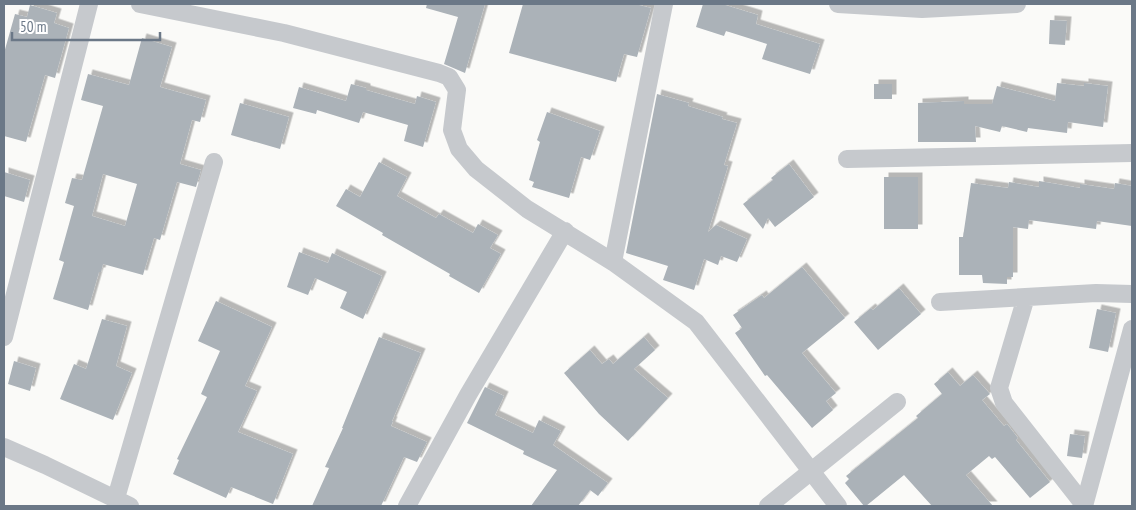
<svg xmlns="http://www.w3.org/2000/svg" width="1136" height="510" font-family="'PT Sans Narrow',sans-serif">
	<defs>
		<filter id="shadow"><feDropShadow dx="4.5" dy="-4.5" stdDeviation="0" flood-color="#0004"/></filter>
	</defs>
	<rect width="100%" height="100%" fill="#fafaf8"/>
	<path fill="#abb2b8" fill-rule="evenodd" filter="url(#shadow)" d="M 427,4 L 485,4 L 465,73 L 444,64 L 458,17 L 426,8 Z
		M 523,4 L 635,4 L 651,8 L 637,57 L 624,54 L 616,82 L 509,53 Z
		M 703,4 L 722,4 L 758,15 L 756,24 L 820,44 L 810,74 L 762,59 L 767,44 L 726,31 L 724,36 L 696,27 Z
		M 30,5 L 57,13 L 54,23 L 69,28 L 55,78 L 45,75 L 26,142 L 4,136 L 4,53 L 15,14 L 27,17 Z
		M 1050,20 L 1067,21 L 1065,45 L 1049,44 Z
		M 142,38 L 172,47 L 160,87 L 206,100 L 200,122 L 192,120 L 180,164 L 201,170 L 196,187 L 177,182 L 160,240 L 154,238 L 143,275 L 103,264 L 101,272 L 99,272 L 88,310 L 53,299 L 64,262 L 59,260 L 74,206 L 65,203 L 72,178 L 82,180 L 103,106 L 81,100 L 88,74 L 129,85 ZM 103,174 L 137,184 L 125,226 L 92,216 Z
		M 1057,83 L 1084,86 L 1084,83 L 1108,86 L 1103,127 L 1068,122 L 1067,133 L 1028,128 L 1027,132 L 1002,126 L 1000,132 L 975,126 L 976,142 L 918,142 L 918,103 L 964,101 L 964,104 L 992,104 L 997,86 L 1055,101 Z
		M 351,84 L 366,88 L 366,90 L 415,104 L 417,96 L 436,102 L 423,147 L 404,141 L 408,125 L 363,112 L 359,123 L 317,110 L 316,114 L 293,108 L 299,87 L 346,101 Z
		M 874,84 L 892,84 L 892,99 L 874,99 Z
		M 657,94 L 689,103 L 688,106 L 723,117 L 722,119 L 737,123 L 724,165 L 728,166 L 708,232 L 716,225 L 747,239 L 737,262 L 721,256 L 718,265 L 704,259 L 694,290 L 663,280 L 668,266 L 626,253 Z
		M 240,103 L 289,117 L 280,149 L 231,135 Z
		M 547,112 L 600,131 L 590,160 L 581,157 L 569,198 L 532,187 L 534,182 L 529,180 L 540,142 L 537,140 Z
		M 379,162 L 407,177 L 397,196 L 436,218 L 439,214 L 473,233 L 478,224 L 498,235 L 490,248 L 501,254 L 479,293 L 449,276 L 450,274 L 382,235 L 383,233 L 336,206 L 346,189 L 360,197 Z
		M 789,164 L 814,197 L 775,227 L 768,218 L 763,229 L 743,204 L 773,180 L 771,178 Z
		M 4,172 L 30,180 L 24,202 L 4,196 Z
		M 884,177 L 918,177 L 918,229 L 884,229 Z
		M 1039,181 L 1080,188 L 1080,184 L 1114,189 L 1115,183 L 1132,186 L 1132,226 L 1097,221 L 1096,229 L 1029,220 L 1028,229 L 1013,227 L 1013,277 L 1007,277 L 1007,284 L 983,283 L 982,275 L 959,275 L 959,237 L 963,237 L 971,183 L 1008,188 L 1009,182 L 1039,187 Z
		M 299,252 L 328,263 L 332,253 L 382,276 L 363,319 L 340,308 L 347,292 L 315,278 L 308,295 L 287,287 Z
		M 802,267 L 845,318 L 802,353 L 836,393 L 826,401 L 833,410 L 812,428 L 767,375 L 765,376 L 735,333 L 742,328 L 733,315 L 762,295 L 764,298 Z
		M 899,288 L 921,314 L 878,350 L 854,322 L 871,308 L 873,310 Z
		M 216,301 L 272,327 L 245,386 L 257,391 L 238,432 L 293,454 L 273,504 L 231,487 L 226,498 L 173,474 L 179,460 L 177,459 L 207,397 L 201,394 L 220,351 L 198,341 Z
		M 1097,309 L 1116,313 L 1108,352 L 1089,348 Z
		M 102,319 L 127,326 L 116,366 L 132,373 L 113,420 L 60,399 L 74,364 L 86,369 Z
		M 379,337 L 421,353 L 392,421 L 393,421 L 391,426 L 427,442 L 417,462 L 404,457 L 381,506 L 312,506 L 329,468 L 325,467 L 343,428 L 342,428 Z
		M 644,337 L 655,350 L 634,369 L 668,398 L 628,441 L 599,414 L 564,373 L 590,350 L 602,364 L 609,359 L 613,364 Z
		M 14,361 L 36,368 L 30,391 L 8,384 Z
		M 948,372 L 960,386 L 973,375 L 990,394 L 982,400 L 1004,426 L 1007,424 L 1018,438 L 1016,440 L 1050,482 L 1030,498 L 995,457 L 992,459 L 989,456 L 966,475 L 993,506 L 932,506 L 904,475 L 866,506 L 864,506 L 845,483 L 849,479 L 846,476 L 918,418 L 916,416 L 942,394 L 934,384 Z
		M 485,387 L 504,396 L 495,415 L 533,433 L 539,420 L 561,431 L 553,445 L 608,483 L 598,496 L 590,490 L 578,506 L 531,506 L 557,470 L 523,454 L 524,451 L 467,423 Z
		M 1070,434 L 1085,436 L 1082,458 L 1067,456 Z"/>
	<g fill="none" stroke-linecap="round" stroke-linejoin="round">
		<path stroke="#c6c9cd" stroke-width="18" d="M 140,4 L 284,33 L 439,73 L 449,77 L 457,90 L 452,130 L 459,149 L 476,169 L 527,209 L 613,262 L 696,322 L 838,506
			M 838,4 L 922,9 L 1017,4
			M 847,159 L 1132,153
			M 613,262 L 664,4
			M 1026,297 L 999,388 L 1004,403 L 1085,506
			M 940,302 L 1096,293 L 1132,294
			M 4,337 L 89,4
			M 4,447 L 45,465 L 130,506
			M 116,498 L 214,162
			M 407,506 L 468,395 L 565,231
			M 768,506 L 897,402
			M 1084,506 L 1132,329"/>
	</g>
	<rect width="1136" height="510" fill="none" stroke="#6b7887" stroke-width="10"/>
	<path d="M12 32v8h148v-8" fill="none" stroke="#6b7887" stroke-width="2.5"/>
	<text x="20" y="32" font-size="15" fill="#6b7887" stroke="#ffffff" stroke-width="4" paint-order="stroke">50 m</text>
</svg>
